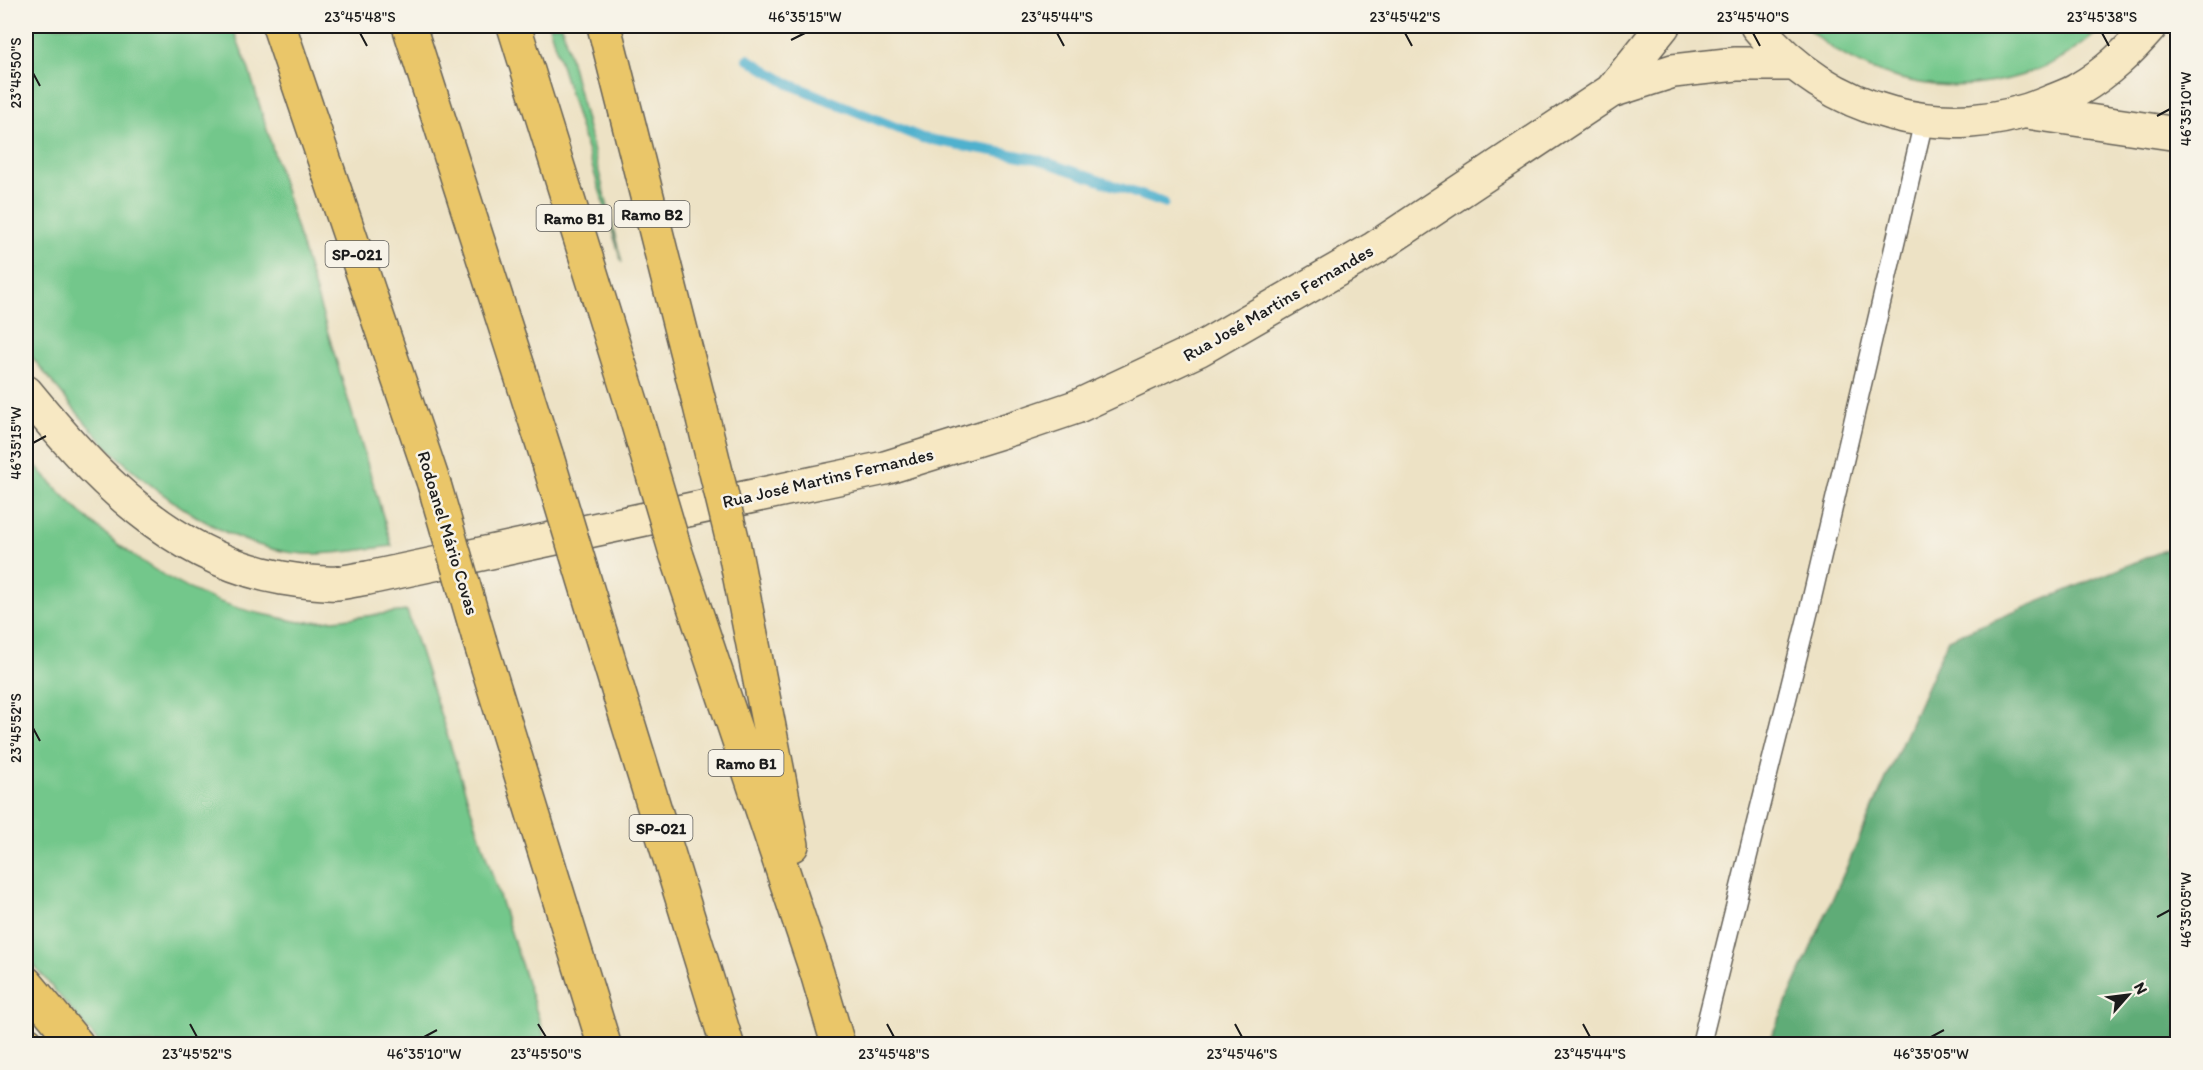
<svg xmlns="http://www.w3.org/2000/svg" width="2203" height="1070" font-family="Itim,sans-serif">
	<rect width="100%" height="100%" fill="#f7f3e8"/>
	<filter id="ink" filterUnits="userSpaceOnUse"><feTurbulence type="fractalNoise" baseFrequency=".0167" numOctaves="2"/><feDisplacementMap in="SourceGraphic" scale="12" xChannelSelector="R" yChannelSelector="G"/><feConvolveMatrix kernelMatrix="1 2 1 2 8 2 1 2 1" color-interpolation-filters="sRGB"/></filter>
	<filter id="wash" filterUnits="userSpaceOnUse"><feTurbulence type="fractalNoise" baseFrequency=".008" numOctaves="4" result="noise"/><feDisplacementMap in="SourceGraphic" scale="24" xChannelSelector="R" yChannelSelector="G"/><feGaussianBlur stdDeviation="1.35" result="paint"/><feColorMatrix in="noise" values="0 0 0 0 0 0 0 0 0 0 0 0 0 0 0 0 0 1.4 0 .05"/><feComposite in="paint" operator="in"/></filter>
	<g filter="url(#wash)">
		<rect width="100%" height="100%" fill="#ede2c5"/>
		<path fill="#73c78b" stroke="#487254" stroke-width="1.5" d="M 26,26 L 232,26 L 249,70 L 392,546 C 366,549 330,555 305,554 C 231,550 153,493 102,441 C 75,412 51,380 26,350 Z
			M 549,26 L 562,26 L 622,263 Z
			M 1805,26 L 2104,26 C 2042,86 1949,102 1869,68 C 1846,58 1823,44 1805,26 Z
			M 26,454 C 88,529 173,599 272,616 C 282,618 293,622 303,622 C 335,622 375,614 407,611 L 547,1044 L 100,1044 L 26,956 Z"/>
		<path fill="#5eac77" stroke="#3d644a" stroke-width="1.5" d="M 2177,545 L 2177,1044 L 1768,1044 L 1948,639 Z"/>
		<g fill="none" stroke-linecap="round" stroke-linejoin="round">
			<path stroke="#4fb1ce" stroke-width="10" d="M 748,59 L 789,84 L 922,138 L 1037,159 L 1164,203"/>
		</g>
	</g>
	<g filter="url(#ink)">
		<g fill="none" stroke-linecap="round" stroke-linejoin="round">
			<g stroke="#656157" stroke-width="21">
				<path id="service" d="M 1701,1044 L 1810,606 L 1924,120"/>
			</g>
			<g stroke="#656157" stroke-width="36">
				<path id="secondary" d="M 1757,26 C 1828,113 1946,146 2050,102 C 2059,98 2070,95 2079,89 C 2108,72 2129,51 2151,26
					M 1611,91 L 1663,26
					M 2027,112 L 2178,134
					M 26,392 C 94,475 172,559 282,578 C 300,581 319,584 337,583 C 347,582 358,579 368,578 L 885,468 L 1020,426 L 1076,407 L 1200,349 L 1375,248 L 1611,91 L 1673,71 L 1736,64 L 1794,64"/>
			</g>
			<g stroke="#656157" stroke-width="36">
				<path id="motorway" d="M 279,26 L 434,484
					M 409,26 L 547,457
					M 514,26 L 634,411
					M 604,26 L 699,402
					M 733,542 L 792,845
					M 676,553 L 817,973 L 838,1044
					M 594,612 L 727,1044
					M 480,642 L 604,1044
					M 26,983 L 77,1044
					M 26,1044 L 27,1044"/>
			</g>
			<use href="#service" stroke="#fff" stroke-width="18"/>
			<use href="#secondary" stroke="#f7e8c3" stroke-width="33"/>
			<use href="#motorway" stroke="#eac669" stroke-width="33"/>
			<g stroke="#656157" stroke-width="36" stroke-linecap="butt">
				<path id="motorway-bridge" d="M 699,402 L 733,542
					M 634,411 L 676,553
					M 547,457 L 594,612
					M 434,484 L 480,642"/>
			</g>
			<use href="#motorway-bridge" stroke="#eac669" stroke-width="33"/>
		</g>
	</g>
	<path fill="none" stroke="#1c1c1c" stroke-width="2" d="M 360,33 L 367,46M 1057,33 L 1064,46M 1405,33 L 1412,46M 1753,33 L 1760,46M 2102,33 L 2109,46M 791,40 L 805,33M 33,73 L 40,86M 2157,116 L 2170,109M 33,443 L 46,436M 33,728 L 40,741M 2157,917 L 2170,910M 190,1024 L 197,1037M 538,1024 L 546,1037M 887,1024 L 894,1037M 1235,1024 L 1242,1037M 1583,1024 L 1590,1037M 424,1037 L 437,1030M 1931,1037 L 1944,1030"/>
	<g text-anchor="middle" stroke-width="5" stroke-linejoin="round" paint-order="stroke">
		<g fill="#f7f3e8" stroke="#5e5c59" stroke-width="1.5">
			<rect x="614.5" y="201" width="75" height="26" rx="4.5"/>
			<rect x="536.5" y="205" width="75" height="26" rx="4.5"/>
			<rect x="325.5" y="241" width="63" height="26" rx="4.5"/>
			<rect x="708.5" y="750" width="75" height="26" rx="4.5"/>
			<rect x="629.5" y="815" width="63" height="26" rx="4.5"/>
		</g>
		<g font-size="16" font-weight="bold" fill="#1c1c1c">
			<text x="652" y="220">Ramo B2</text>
			<text x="574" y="224">Ramo B1</text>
			<text x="357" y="260">SP-021</text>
			<text x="746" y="769">Ramo B1</text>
			<text x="661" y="834">SP-021</text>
		</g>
		<g font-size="18" fill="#1c1c1c" stroke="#f7f3e8">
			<text transform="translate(1278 303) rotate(-30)" y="6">Rua José Martins Fernandes</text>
			<text transform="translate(828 478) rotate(-13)" y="6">Rua José Martins Fernandes</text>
			<text transform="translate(448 533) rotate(73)" y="6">Rodoanel Mário Covas</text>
		</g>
	</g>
	<rect width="2203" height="1070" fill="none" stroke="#f7f3e8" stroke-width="66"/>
	<g transform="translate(2128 995) rotate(62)" stroke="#f7f3e8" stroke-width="4.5" paint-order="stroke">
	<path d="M0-4.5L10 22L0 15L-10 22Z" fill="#1c1c1c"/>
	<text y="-9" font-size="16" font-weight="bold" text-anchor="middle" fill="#1c1c1c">N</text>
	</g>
	<rect x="33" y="33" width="2137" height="1004" fill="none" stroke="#1c1c1c" stroke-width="2"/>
	<g font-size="15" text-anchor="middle" fill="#1c1c1c">
		<text x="360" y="22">23°45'48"S</text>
		<text x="805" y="22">46°35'15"W</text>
		<text x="1057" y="22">23°45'44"S</text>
		<text x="1405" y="22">23°45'42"S</text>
		<text x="1753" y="22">23°45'40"S</text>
		<text x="2102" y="22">23°45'38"S</text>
		<text transform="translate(16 73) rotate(-90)" y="5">23°45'50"S</text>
		<text transform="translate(2186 109) rotate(-90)" y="5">46°35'10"W</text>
		<text transform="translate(16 443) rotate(-90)" y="5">46°35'15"W</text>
		<text transform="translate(16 728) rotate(-90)" y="5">23°45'52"S</text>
		<text transform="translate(2186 910) rotate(-90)" y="5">46°35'05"W</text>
		<text x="197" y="1059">23°45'52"S</text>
		<text x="424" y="1059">46°35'10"W</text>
		<text x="546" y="1059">23°45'50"S</text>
		<text x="894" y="1059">23°45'48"S</text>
		<text x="1242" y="1059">23°45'46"S</text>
		<text x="1590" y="1059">23°45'44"S</text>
		<text x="1931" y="1059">46°35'05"W</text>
	</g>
</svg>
